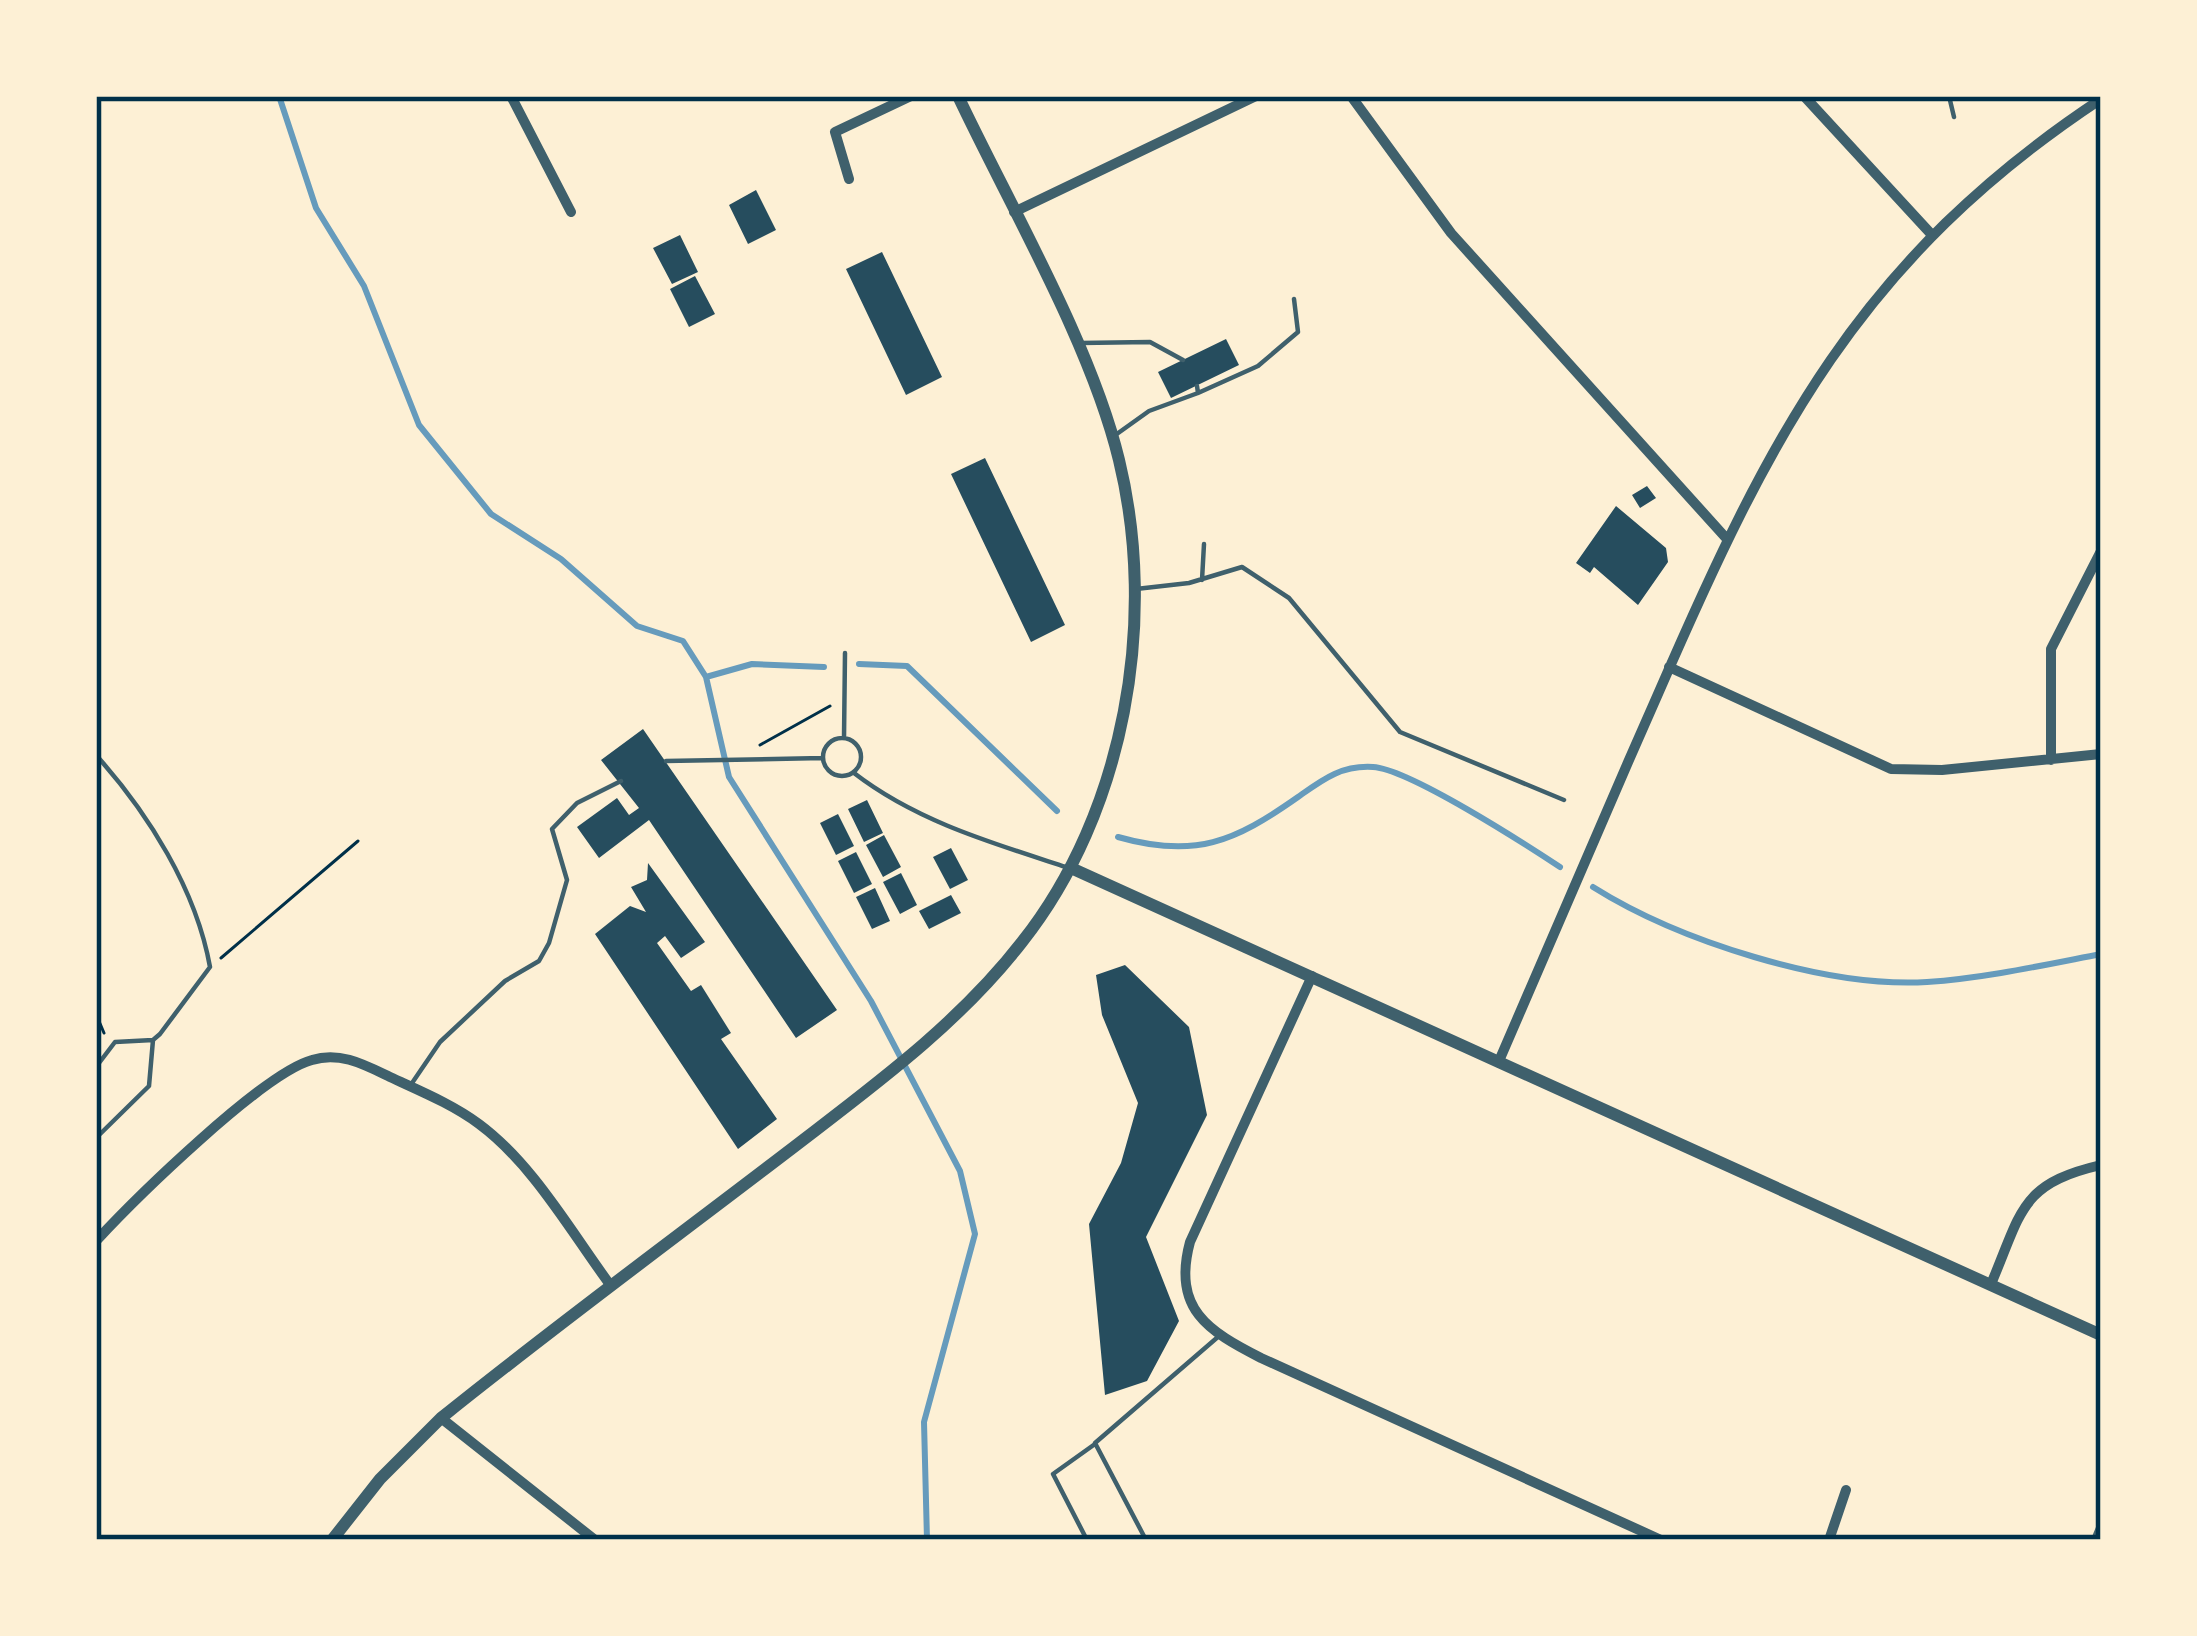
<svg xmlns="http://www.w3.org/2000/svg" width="2197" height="1636" font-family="Montserrat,sans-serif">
	<rect width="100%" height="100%" fill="#fdf0d5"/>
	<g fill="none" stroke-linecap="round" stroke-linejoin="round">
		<path stroke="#669bbc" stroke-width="6" d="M 279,96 L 316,208 L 364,286 L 419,425 L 491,514 L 561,559 L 637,626 L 683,641 L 706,677 L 729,777 L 871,1001 L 960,1171 L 975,1234 L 924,1422 L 927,1540
			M 859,664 L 907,666 L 1057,811
			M 706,677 L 752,664 L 824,667
			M 1118,837 C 1195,859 1234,842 1298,797 C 1322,780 1341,765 1373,767 C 1409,769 1525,844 1560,867
			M 1593,887 C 1679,941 1826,988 1927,982 C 1985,978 2044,965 2101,954"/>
	</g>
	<path fill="#264d5e" d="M 756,190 L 776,230 L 748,244 L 729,205 Z
		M 680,235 L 698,272 L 672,284 L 653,248 Z
		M 882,252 L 942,377 L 906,395 L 846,269 Z
		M 695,276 L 715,314 L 689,327 L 670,289 Z
		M 1226,339 L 1239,365 L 1171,398 L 1158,372 Z
		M 985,458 L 1065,625 L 1031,642 L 951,474 Z
		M 1647,486 L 1656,498 L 1640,508 L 1632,495 Z
		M 1616,506 L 1666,548 L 1668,562 L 1638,605 L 1594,567 L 1590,573 L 1576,563 Z
		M 643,729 L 837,1010 L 796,1038 L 649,820 L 599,858 L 577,827 L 617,798 L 629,815 L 639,808 L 601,760 Z
		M 867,800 L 883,833 L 864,842 L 848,809 Z
		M 838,814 L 854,846 L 836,855 L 820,823 Z
		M 884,835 L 901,867 L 883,877 L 866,845 Z
		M 951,848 L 968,880 L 950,889 L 933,857 Z
		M 856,852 L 872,884 L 854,893 L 838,861 Z
		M 648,863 L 705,942 L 681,958 L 665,936 L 657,943 L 691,991 L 701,985 L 731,1033 L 721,1039 L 777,1119 L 738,1149 L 595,934 L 630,906 L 646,912 L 631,887 L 647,880 Z
		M 901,873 L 917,905 L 900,914 L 883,882 Z
		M 875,888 L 890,921 L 872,929 L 856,897 Z
		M 951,895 L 961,913 L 929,929 L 919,911 Z
		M 1125,965 L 1189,1027 L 1207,1115 L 1146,1237 L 1179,1321 L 1147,1381 L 1105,1395 L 1089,1224 L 1121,1163 L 1138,1103 L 1102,1015 L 1096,975 Z"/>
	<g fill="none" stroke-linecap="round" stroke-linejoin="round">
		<path stroke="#003049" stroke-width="3" d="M 760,745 L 830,706
			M 221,958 L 358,841
			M 96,1014 L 104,1033"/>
		<path stroke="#3f606c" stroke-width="4.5" d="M 1949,96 L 1954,117
			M 1080,343 L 1150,342 L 1183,360
			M 1198,393 L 1258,366 L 1298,332 L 1294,299
			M 1114,436 L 1149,411 L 1198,393 L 1197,386
			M 1202,580 L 1204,544
			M 1136,589 L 1189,583 L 1242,567 L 1289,598 L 1400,732 L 1564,800
			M823 757a19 19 0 1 1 38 0a19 19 0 1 1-38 0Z
			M 844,738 L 845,653
			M 96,755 C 148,813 196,889 210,967 L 160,1034 L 153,1040 L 115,1042 L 96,1067
			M 666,761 L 823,758
			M 854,773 C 916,821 992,843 1066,867
			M 410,1086 L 440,1042 L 505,981 L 539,961 L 549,943 L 567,880 L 552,829 L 577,803 L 621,781
			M 96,1138 L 149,1086 L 153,1040
			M 1087,1540 L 1053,1474 L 1095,1444
			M 1146,1540 L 1095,1443 L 1219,1336"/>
		<path stroke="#3f606c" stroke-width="10" d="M 511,96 L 571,212
			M 1351,96 L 1451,233 L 1726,538
			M 1804,96 L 1932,235
			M 849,179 L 835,132 L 911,96
			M 1014,212 L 1256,96
			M 1669,667 L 1891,769 L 1942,770 L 2101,754
			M 2051,760 L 2051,649 L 2101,551
			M 1312,976 L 1190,1242 C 1172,1309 1208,1331 1261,1358 L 1661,1540
			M 1499,1061 C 1552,939 1604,816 1658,694 C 1770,436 1859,259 2101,99
			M 96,1241 C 134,1200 263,1073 312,1060 C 340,1051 365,1065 390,1077 C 420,1091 452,1104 479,1124 C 533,1164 571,1232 611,1286
			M 1991,1284 C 2022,1212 2019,1184 2101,1165
			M 441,1418 L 595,1540
			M 1829,1540 L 1846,1490
			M 2096,1540 L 2101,1528"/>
		<path stroke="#3f606c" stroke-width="12" d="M 1071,868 L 2101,1335
			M 332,1540 L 380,1479 L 441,1418 C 554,1327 671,1241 786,1153 C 869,1089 957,1026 1022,942 C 1125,812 1158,620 1119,460 C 1091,344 1010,206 958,96"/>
	</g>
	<rect width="2197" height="1636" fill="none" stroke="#fdf0d5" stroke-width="198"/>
	<rect x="99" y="99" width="1999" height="1438" fill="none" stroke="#003049" stroke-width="4.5"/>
</svg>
